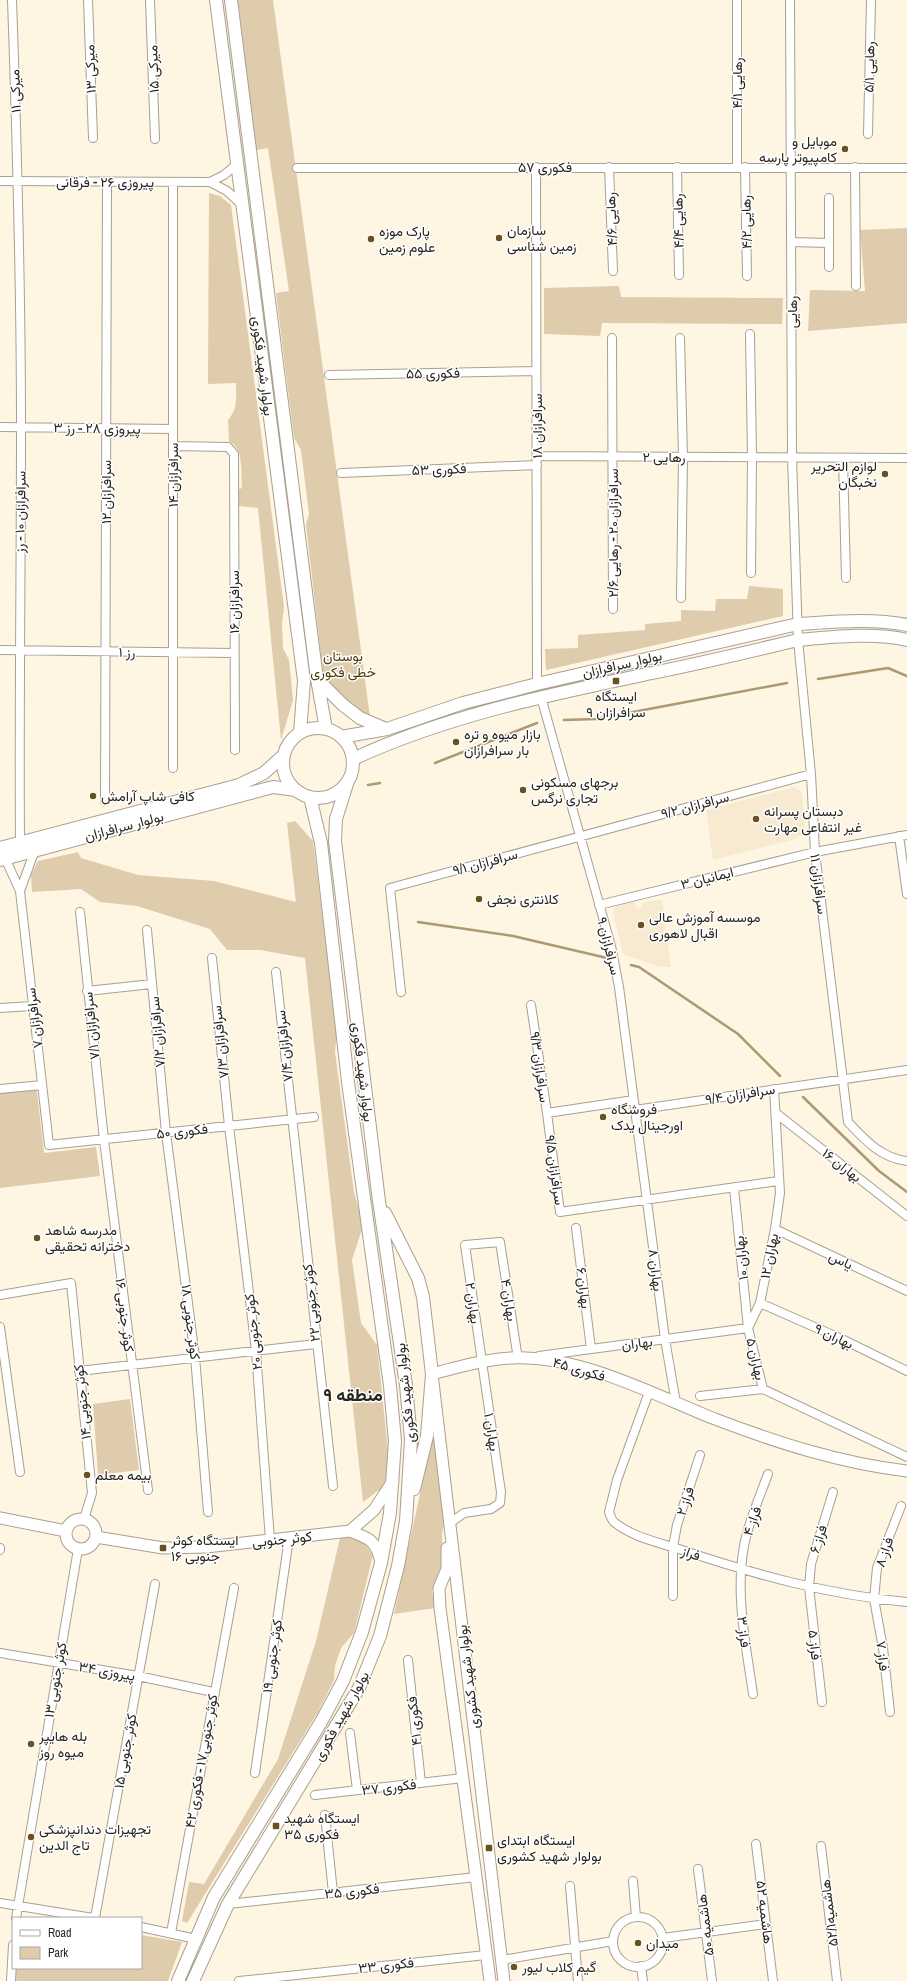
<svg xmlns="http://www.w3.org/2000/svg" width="907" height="1981" font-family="'Archivo Narrow',Vazirmatn,sans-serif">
	<rect width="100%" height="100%" fill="#fef5e3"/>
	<path fill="#f8ead1" d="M 795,787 L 802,793 L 805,828 L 799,838 L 713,860 L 706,810 Z
		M 662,899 L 667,938 L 671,967 L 660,967 L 623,954 L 613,912 L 617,905 L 635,902 L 636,909 L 642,908 L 641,903 Z"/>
	<path fill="#deccac" d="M 238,0 L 273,0 L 370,717 L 346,701 L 324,681 L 306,525 L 309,514 L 301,450 L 294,438 L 276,293 L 289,291 L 268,148 L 256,150 Z
		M 209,193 L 220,196 L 231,205 L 284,607 L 282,624 L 283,648 L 289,660 L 293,700 L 281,740 L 258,508 L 238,506 L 237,490 L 242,488 C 241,474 244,446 229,442 L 228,420 C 238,409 236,397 236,383 L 208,384 Z
		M 907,228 L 907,323 L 808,331 L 810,290 L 865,291 L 860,230 Z
		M 619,286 L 621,297 L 783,298 L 782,324 L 602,323 L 600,336 L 544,334 L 544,288 Z
		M 749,586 L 783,589 L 783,616 L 546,670 L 545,649 L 578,648 L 578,635 L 645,630 L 645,624 L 681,621 L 681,610 L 715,611 L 716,599 L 747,599 Z
		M 295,821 L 313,841 L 337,1030 L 335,1052 L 354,1192 L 360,1213 L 362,1229 L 352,1260 L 361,1323 L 377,1345 L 388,1451 L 386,1478 L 383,1487 L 363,1502 L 305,958 L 260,950 L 227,950 L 210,929 L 137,906 L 100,902 L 81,889 L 32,892 L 31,875 L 38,861 L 78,852 L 81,858 L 138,875 L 214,881 L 296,902 L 296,903 L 287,823 Z
		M 36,1083 L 44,1153 L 96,1147 L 100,1176 L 0,1188 L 0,1087 Z
		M 130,1399 L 139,1470 L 98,1475 L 93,1404 Z
		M 436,1420 L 446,1516 L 442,1533 L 443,1565 L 432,1591 L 435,1608 L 394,1614 Z
		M 359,1536 L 373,1555 L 354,1633 L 341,1648 L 335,1666 L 334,1680 L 318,1712 L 187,1923 L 182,1921 L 189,1882 L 204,1884 L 278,1759 L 316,1641 L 340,1538 Z
		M 141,1935 L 182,1942 L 168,1981 L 16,1981 L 15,1968 L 141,1968 Z"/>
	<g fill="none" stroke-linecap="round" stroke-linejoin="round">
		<path stroke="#ad9972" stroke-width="2.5" d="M 818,679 L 888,668 L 907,676
			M 564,720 L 596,719 L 787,683
			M 435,763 L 537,723
			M 368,785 L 380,783
			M 418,922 L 513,936 L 607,958
			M 631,965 L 639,967 L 738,1034 L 780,1076
			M 803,1097 L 879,1171 L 907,1192"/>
		<g stroke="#a9a08f" stroke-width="10">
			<path id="minor" d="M 12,0 C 17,143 21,285 21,428 C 21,566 19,704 20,843
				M 88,0 L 93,138
				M 150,0 L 155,139
				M 790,0 L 792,457 L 798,640 L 811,774 L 815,852 L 848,1122 C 865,1140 881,1158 907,1161
				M 868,134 L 871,0
				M 536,167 L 537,684
				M 609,167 L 613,271
				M 677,167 L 679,275
				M 737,167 L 737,0
				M 745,167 L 747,276
				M 855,167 L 856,286
				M 297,168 L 907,168
				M 0,181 L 210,182 L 224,175 L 237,164
				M 210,182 L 227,191 L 242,205
				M 792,242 L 828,243
				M 829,267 L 829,198
				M 750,334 L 752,457 L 751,573
				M 612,338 L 613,609
				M 680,338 L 683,457 L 681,598
				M 329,375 L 536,371
				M 0,427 L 173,429
				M 173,446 L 228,447 L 234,454 L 235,750
				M 537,456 L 907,458
				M 843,458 L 846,578
				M 341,473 L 537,465
				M 0,650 L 234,653
				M 541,697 L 611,946 L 619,987 L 665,1339 L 676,1403
				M 173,768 L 173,182
				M 105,801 L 107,182
				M 899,836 L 907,894
				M 5,858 L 20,891 L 49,1145 L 314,1117
				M 20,891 L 35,850
				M 599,905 L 815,852 L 907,835
				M 80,912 L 104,1140 L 148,1490
				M 147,930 L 166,1133 L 195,1357 L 208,1512
				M 212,958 L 229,1126 L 256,1351 L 270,1540
				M 276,972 L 333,1486
				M 87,991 L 152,984
				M 401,992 L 390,888 L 811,774
				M 531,1005 L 547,1113 L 634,1100
				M 0,1008 L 32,1006
				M 0,1089 L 42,1085
				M 635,1110 L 907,1070
				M 547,1113 L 560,1212 L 778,1181
				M 777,1114 L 907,1216
				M 734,1188 L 748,1328 L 763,1389
				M 576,1228 L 591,1349
				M 775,1229 L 907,1291
				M 0,1295 L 71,1283 L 92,1493 L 84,1519
				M 760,1303 L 844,1340 L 907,1371
				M 0,1327 L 20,1472
				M 748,1328 L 760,1303 L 775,1229 L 780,1193 L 774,1089
				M 539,1356 L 748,1328
				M 79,1371 L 316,1344
				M 649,1392 L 617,1480 L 609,1512 C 610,1515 612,1520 614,1522 C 632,1537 657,1542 679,1549 C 753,1574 828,1595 907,1602
				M 700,1396 L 763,1389 L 907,1457
				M 450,1523 L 464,1513 L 491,1509 L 500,1503 L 501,1492 L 465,1245 L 500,1242 L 518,1359
				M 0,1550 L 0,1548
				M 673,1596 L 673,1547 L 677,1525 L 700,1455
				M 0,1653 L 138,1676 L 213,1692
				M 408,1660 L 421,1783
				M 753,1694 C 746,1645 735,1595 744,1546 C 748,1523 760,1496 768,1474
				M 822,1702 L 809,1587 L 811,1564 L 833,1492
				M 890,1712 L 883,1648 L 874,1599 L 877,1568 L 901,1506
				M 350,1733 L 357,1790
				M 255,1773 L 289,1538
				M 315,1795 L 463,1778
				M 325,1815 L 333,1893
				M 756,1844 L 773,1981
				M 821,1846 L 837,1981
				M 698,1869 L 712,1981
				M 633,1881 L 636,1917
				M 570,1886 L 578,1981
				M 0,1903 L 93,1918
				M 228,1904 L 476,1877
				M613 1942a25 25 0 1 1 50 0a25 25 0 1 1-50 0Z
				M 16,1918 L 78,1549
				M 95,1918 L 155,1584
				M 141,1927 L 196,1939
				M 171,1933 L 234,1588
				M 663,1938 L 766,1924
				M 502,1960 L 613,1941
				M 641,1966 L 643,1981
				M 11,1981 L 13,1945
				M 239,1981 L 486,1955"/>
		</g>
		<g stroke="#a9a08f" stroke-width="13">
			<path id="tertiary" d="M 0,1518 L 66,1531
				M66 1534a15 15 0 1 1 30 0a15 15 0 1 1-30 0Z
				M 350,1531 L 374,1510 L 393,1481
				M 96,1537 L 163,1548 L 206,1547 L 350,1531 C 369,1538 376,1540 381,1562
				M 447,1548 L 447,1569 L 439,1588 L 440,1608 L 490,1981
				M 504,1981 L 432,1374 C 462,1366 495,1356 527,1358 C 589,1360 657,1396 715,1419 C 778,1443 840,1463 907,1471"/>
		</g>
		<g stroke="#a9a08f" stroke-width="14">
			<path id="secondary" d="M 216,0 L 304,681 L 300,733
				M 231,0 L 317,679 L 326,729
				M 317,679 L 343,705 L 360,718 L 386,729
				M283 763a35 35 0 1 1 70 0a35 35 0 1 1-70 0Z
				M 341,737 L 387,729 L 463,703 L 537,684 L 798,624 C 832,622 873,618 907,625
				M 353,759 C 446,716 547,695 647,674 C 698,664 748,652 798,640 C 830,637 875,632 907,640
				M 0,848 L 239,785 L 264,773 L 284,755
				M 0,860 L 273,787 L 296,790
				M 385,1213 L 418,1278 L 423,1297 L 432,1374 L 427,1436 L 414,1489
				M 178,1981 L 214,1897 L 321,1722 L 343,1681 L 362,1632 L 381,1563 L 390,1513 L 395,1441 L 390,1386 L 348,1082 L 321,843 L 310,797
				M 193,1981 L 228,1904 L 359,1688 L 380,1636 L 398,1566 L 406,1521 L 411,1440 L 406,1385 L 379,1201 L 335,841 L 336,819 L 347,784"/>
		</g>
		<use href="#minor" stroke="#fff" stroke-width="8"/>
		<use href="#tertiary" stroke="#fff" stroke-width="11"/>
		<use href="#secondary" stroke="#fff" stroke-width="12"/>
	</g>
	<g fill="#695121" stroke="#fff" stroke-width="1.5">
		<circle cx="845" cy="149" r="4"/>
		<circle cx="499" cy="238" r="4"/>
		<circle cx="371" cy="239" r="4"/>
		<circle cx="885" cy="474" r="4"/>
		<rect x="612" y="677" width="8" height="8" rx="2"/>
		<circle cx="456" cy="742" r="4"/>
		<circle cx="523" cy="790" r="4"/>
		<circle cx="93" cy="796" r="4"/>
		<circle cx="756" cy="819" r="4"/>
		<circle cx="479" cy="899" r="4"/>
		<circle cx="641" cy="925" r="4"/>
		<circle cx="603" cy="1117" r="4"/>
		<circle cx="37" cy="1238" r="4"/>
		<circle cx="87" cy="1475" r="4"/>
		<rect x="159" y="1544" width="8" height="8" rx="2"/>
		<circle cx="31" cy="1744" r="4"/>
		<rect x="272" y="1822" width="8" height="8" rx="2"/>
		<circle cx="31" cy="1837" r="4"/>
		<rect x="485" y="1844" width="8" height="8" rx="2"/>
		<circle cx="638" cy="1943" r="4"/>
		<circle cx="514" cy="1967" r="4"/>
	</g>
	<g text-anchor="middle" stroke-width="3" stroke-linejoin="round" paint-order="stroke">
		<g font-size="14" fill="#29261f" stroke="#fff">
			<text transform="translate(869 67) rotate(-89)" y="5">رهایی ۵/۱</text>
			<text transform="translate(90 69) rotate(-92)" y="5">میرکی ۱۳</text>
			<text transform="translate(153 69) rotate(-92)" y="5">میرکی ۱۵</text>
			<text transform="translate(737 83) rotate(-90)" y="5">رهایی ۴/۱</text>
			<text transform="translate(15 91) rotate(-92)" y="5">میرکی ۱۱</text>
			<text x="545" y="172">فکوری ۵۷</text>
			<text x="105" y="187">پیروزی ۲۶ - فرقانی</text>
			<text transform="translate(611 219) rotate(-92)" y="5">رهایی ۴/۶</text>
			<text transform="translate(678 221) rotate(-91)" y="5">رهایی ۴/۴</text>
			<text transform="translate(746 222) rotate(-91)" y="5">رهایی ۴/۲</text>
			<text transform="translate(792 312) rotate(-90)" y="5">رهایی</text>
			<text transform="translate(263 366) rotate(83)" y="5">بولوار شهید فکوری</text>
			<text transform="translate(433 373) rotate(-1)" y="5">فکوری ۵۵</text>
			<text transform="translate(537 426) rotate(-90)" y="5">سرافرازان ۱۸</text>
			<text transform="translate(97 428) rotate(1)" y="5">پیروزی ۲۸ - رز ۳</text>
			<text x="664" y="462">رهایی ۲</text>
			<text transform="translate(439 469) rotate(-2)" y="5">فکوری ۵۳</text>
			<text transform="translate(173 475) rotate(-90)" y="5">سرافرازان ۱۴</text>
			<text transform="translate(106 492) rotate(-90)" y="5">سرافرازان ۱۲</text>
			<text transform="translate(20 512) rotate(-89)" y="5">سرافرازان ۱۰ - رز</text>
			<text transform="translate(613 533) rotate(-90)" y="5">سرافرازان ۲۰ - رهایی ۲/۶</text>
			<text transform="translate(234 602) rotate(-90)" y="5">سرافرازان ۱۶</text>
			<text transform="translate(127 652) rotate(1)" y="5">رز ۱</text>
			<text transform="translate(622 664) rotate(-13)" y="5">بولوار سرافرازان</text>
			<text transform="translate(695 805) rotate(-15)" y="5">سرافرازان ۹/۲</text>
			<text transform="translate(124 826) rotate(-15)" y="5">بولوار سرافرازان</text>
			<text transform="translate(485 862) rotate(-15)" y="5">سرافرازان ۹/۱</text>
			<text transform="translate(707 878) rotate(-14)" y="5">ایمانیان ۳</text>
			<text transform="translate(819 884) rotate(83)" y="5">سرافرازان ۱۱</text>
			<text transform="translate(609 946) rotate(76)" y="5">سرافرازان ۹</text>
			<text transform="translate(34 1018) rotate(-97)" y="5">سرافرازان ۷</text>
			<text transform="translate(91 1026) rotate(-96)" y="5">سرافرازان ۷/۱</text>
			<text transform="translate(157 1032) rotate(-95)" y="5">سرافرازان ۷/۲</text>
			<text transform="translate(220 1042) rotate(-96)" y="5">سرافرازان ۷/۳</text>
			<text transform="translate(284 1046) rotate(-96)" y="5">سرافرازان ۷/۴</text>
			<text transform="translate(540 1067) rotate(82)" y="5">سرافرازان ۹/۳</text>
			<text transform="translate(363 1072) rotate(83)" y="5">بولوار شهید فکوری</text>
			<text transform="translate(740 1094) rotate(-9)" y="5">سرافرازان ۹/۴</text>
			<text transform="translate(182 1131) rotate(-6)" y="5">فکوری ۵۰</text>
			<text transform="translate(842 1165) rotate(38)" y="5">بهاران ۱۶</text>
			<text transform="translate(555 1170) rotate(82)" y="5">سرافرازان ۹/۵</text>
			<text transform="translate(769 1256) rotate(-79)" y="5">بهاران ۱۲</text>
			<text transform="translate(741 1258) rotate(-96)" y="5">بهاران ۱۰</text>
			<text transform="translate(841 1260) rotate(25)" y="5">یاس</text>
			<text transform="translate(656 1270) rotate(83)" y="5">بهاران ۸</text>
			<text transform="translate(584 1288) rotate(83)" y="5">بهاران ۶</text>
			<text transform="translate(509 1300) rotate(81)" y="5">بهاران ۴</text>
			<text transform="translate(311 1303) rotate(-96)" y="5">کوثر جنوبی ۲۲</text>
			<text transform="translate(473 1303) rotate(82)" y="5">بهاران ۲</text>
			<text transform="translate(125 1315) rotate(83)" y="5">کوثر جنوبی ۱۶</text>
			<text transform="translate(191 1322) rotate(83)" y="5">کوثر جنوبی ۱۸</text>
			<text transform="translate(253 1332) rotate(-96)" y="5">کوثر جنوبی ۲۰</text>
			<text transform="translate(834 1336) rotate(25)" y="5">بهاران ۹</text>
			<text transform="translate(637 1343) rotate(-7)" y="5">بهاران</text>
			<text transform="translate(756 1359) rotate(77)" y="5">بهاران ۵</text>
			<text transform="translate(579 1369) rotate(16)" y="5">فکوری ۴۵</text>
			<text transform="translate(405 1393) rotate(-96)" y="5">بولوار شهید فکوری</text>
			<text transform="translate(82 1402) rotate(-96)" y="5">کوثر جنوبی ۱۴</text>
			<text transform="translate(492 1432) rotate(81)" y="5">بهاران ۱</text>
			<text transform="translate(685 1501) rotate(-72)" y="5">فراز ۲</text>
			<text transform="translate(752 1521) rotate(-71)" y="5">فراز ۴</text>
			<text transform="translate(282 1539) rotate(-6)" y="5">کوثر جنوبی</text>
			<text transform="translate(818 1539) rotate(-72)" y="5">فراز ۶</text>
			<text transform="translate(884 1552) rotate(-71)" y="5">فراز ۸</text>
			<text transform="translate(691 1553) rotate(19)" y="5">فراز</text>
			<text transform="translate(744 1632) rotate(83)" y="5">فراز ۳</text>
			<text transform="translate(815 1645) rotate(83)" y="5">فراز ۵</text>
			<text transform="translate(272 1656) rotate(-82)" y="5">کوثر جنوبی ۱۹</text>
			<text transform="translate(883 1656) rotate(83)" y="5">فراز ۷</text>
			<text transform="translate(107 1671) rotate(10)" y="5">پیروزی ۳۴</text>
			<text transform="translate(468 1677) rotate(-97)" y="5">بولوار شهید کشوری</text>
			<text transform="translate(55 1680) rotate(-80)" y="5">کوثر جنوبی ۱۳</text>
			<text transform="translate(341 1716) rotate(-61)" y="5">بولوار شهید فکوری</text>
			<text transform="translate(414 1721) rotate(-96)" y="5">فکوری ۴۱</text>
			<text transform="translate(125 1751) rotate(-80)" y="5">کوثر جنوبی ۱۵</text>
			<text transform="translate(201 1761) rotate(-80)" y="5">کوثر جنوبی۱۷ - فکوری ۴۲</text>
			<text transform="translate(389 1787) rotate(-7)" y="5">فکوری ۳۷</text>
			<text transform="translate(352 1891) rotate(-6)" y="5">فکوری ۳۵</text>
			<text transform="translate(765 1912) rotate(83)" y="5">هاشمیه ۵۲</text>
			<text transform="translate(829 1913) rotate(-97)" y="5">هاشمیه۵۲/۱</text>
			<text transform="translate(705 1925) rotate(-97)" y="5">هاشمیه ۵۰</text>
			<text transform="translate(386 1965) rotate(-6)" y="5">فکوری ۳۳</text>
		</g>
		<g font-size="14" fill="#29261f" stroke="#fff" text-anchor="start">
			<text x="837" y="146" text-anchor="end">موبایل و<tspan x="837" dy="16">کامپیوتر پارسه</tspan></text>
			<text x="507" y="235">سازمان<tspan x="507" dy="16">زمین شناسی</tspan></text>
			<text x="379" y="236">پارک موزه<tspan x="379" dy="16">علوم زمین</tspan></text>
			<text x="877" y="471" text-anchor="end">لوازم التحریر<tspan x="877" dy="16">نخبگان</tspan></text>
			<text x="616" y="701" text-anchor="middle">ایستگاه<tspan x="616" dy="16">سرافرازان ۹</tspan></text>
			<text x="464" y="739">بازار میوه و تره<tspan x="464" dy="16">بار سرافرازان</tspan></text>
			<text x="531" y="787">برجهای مسکونی<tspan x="531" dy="16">تجاری نرگس</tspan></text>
			<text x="101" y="801">کافی شاپ آرامش</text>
			<text x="764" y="816">دبستان پسرانه<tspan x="764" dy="16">غیر انتفاعی مهارت</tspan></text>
			<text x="487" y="904">کلانتری نجفی</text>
			<text x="649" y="922">موسسه آموزش عالی<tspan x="649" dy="16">اقبال لاهوری</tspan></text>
			<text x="611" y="1114">فروشگاه<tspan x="611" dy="16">اورجینال یدک</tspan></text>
			<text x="45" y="1235">مدرسه شاهد<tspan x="45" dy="16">دخترانه تحقیقی</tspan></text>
			<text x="95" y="1480">بیمه معلم</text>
			<text x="171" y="1545">ایستگاه کوثر<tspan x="171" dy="16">جنوبی ۱۶</tspan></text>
			<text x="39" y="1741">بله هایپر<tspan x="39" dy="16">میوه روز</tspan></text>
			<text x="284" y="1823">ایستگاه شهید<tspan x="284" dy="16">فکوری ۳۵</tspan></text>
			<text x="39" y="1834">تجهیزات دندانپزشکی<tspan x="39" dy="16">تاج الدین</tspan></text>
			<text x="497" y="1845">ایستگاه ابتدای<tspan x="497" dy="16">بولوار شهید کشوری</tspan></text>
			<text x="646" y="1948">میدان</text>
			<text x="522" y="1972">گیم کلاب لیور</text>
		</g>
		<g font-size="14" fill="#513c09" stroke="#fff">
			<text x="343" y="661">بوستان<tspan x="343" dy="16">خطی فکوری</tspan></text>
		</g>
		<g font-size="18" font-weight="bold" fill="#29261f" stroke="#fff">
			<text x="353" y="1401">منطقه ۹</text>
		</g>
	</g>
	<rect x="12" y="1917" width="130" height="52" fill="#ffffff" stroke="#a9a8a5"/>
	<rect x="20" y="1930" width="20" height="6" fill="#ffffff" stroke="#a9a8a5"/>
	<text x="48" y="1937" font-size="12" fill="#29261f">Road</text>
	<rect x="20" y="1947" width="20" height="12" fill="#deccac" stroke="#a9a8a5"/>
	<text x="48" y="1957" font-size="12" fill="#29261f">Park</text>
</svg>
